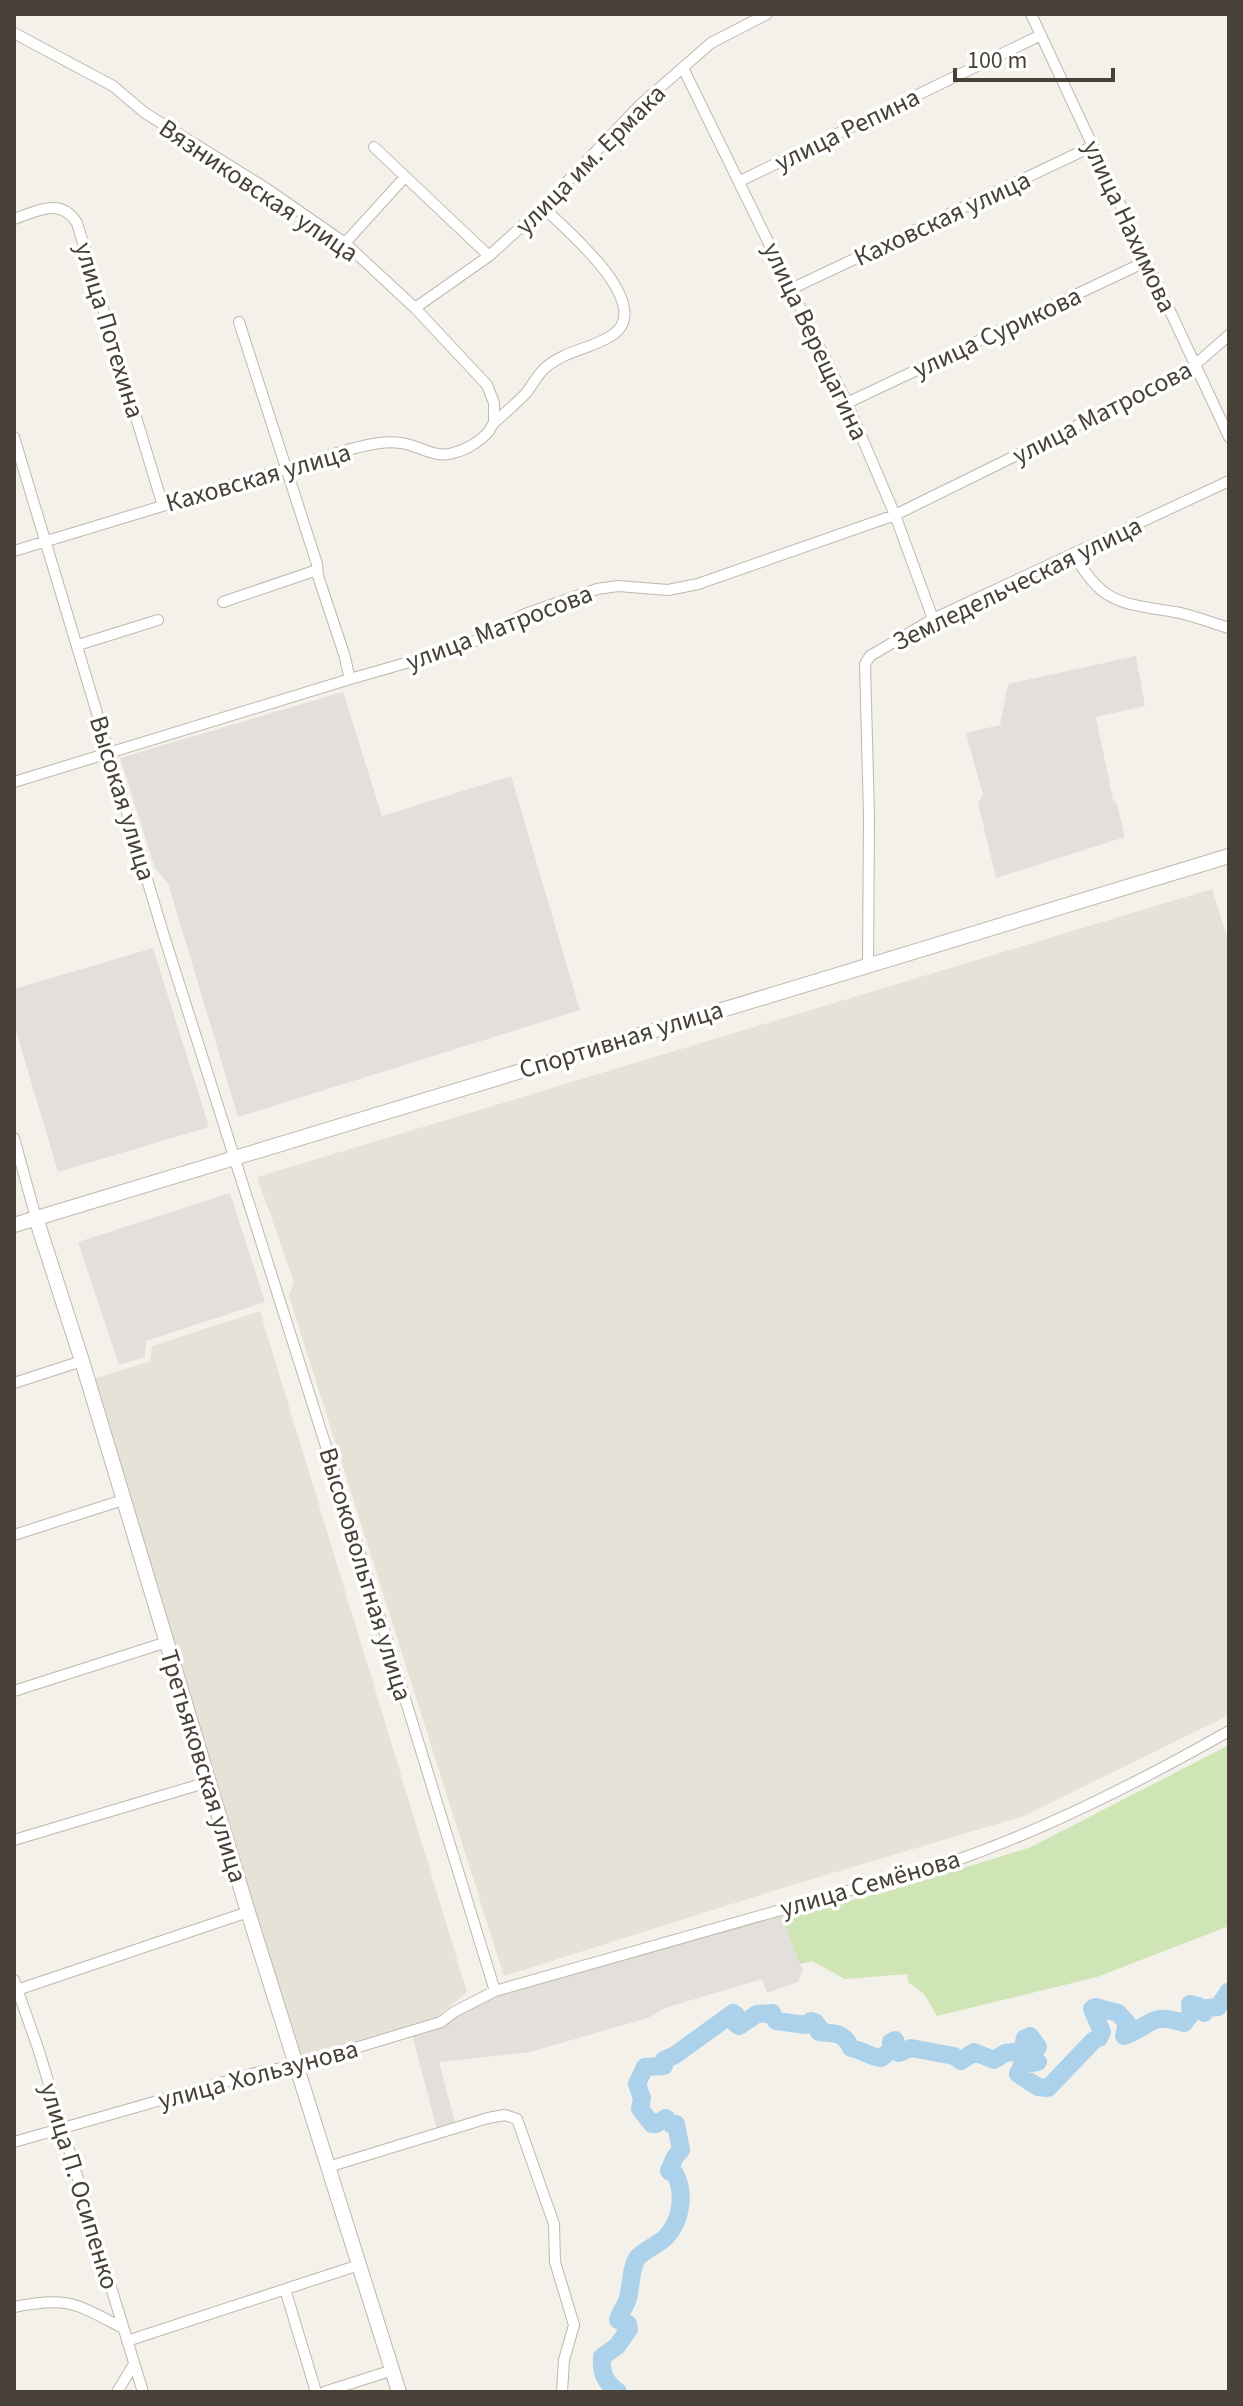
<svg xmlns="http://www.w3.org/2000/svg" width="1243" height="2406" font-family="'Source Sans 3',sans-serif">
	<rect width="100%" height="100%" fill="#f4f1ea"/>
	<path fill="#e7e2d8" d="M 1212,889 L 1229,943 L 1229,1715 L 1024,1816 L 779,1889 L 504,1976 L 289,1296 L 294,1282 L 257,1177 Z
		M 260,1311 L 467,1992 L 437,2017 L 298,2060 L 94,1379 L 150,1361 L 152,1346 Z"/>
	<path fill="#e3e0db" d="M 1136,656 L 1145,706 L 1096,717 L 1113,800 L 1117,804 L 1125,837 L 996,878 L 978,803 L 983,795 L 966,733 L 1000,725 L 1008,684 Z
		M 343,692 L 382,816 L 511,776 L 580,1010 L 238,1117 L 168,883 L 155,868 L 120,758 Z
		M 153,948 L 209,1127 L 58,1172 L 14,1024 L 14,989 Z
		M 230,1193 L 265,1302 L 146,1341 L 145,1357 L 119,1365 L 78,1242 Z
		M 780,1914 L 803,1971 L 798,1982 L 767,1993 L 762,1979 L 665,2008 L 648,2018 L 530,2052 L 439,2062 L 455,2123 L 444,2126 L 438,2134 L 412,2034 L 496,1995 Z"/>
	<path fill="#cfe5b6" d="M 1229,1745 L 1229,1926 L 1097,1977 L 937,2016 L 924,1994 L 908,1982 L 907,1974 L 845,1979 L 812,1961 L 800,1964 L 781,1917 L 886,1892 L 1031,1847 Z"/>
	<g fill="none" stroke-linecap="round" stroke-linejoin="round">
		<path stroke="#abd1eb" stroke-width="18" d="M 618,2392 C 605,2382 601,2374 602,2357 L 617,2346 L 629,2329 L 628,2324 L 618,2320 C 620,2312 626,2306 628,2298 C 631,2288 631,2263 639,2256 C 647,2249 657,2245 665,2238 C 682,2221 685,2193 675,2174 L 669,2171 L 675,2157 L 681,2150 L 676,2124 L 671,2124 L 666,2118 L 656,2124 L 652,2124 L 640,2109 L 642,2098 L 637,2084 L 645,2067 L 664,2066 L 664,2060 L 675,2055 L 733,2013 L 736,2015 L 735,2023 L 739,2026 L 757,2014 L 772,2013 L 776,2021 L 806,2025 L 811,2021 L 815,2022 L 819,2027 L 819,2032 C 835,2034 843,2031 851,2048 C 862,2050 870,2057 881,2058 L 891,2050 L 891,2042 L 895,2040 L 899,2053 L 911,2048 L 954,2056 L 961,2061 L 974,2052 L 994,2060 L 1005,2053 L 1022,2051 L 1025,2038 L 1030,2036 L 1038,2047 L 1029,2053 L 1038,2062 L 1022,2065 L 1018,2074 L 1038,2087 L 1048,2088 L 1094,2040 L 1099,2038 L 1102,2032 L 1092,2009 L 1095,2007 L 1118,2013 L 1127,2023 L 1124,2036 C 1155,2024 1150,2012 1184,2023 L 1191,2014 L 1190,2004 L 1198,2006 L 1204,2013 L 1207,2008 L 1218,2007 L 1229,1991"/>
		<g stroke="#bfb8ad" stroke-width="12">
			<path id="minor" d="M 1031,14 L 1229,437
				M 14,33 L 113,86 L 145,113 L 267,189 L 345,243 L 415,308 L 487,385 L 494,403 L 494,422
				M 683,68 L 847,403 L 895,515 L 933,619
				M 374,147 L 489,256
				M 740,181 L 1041,35
				M 14,219 C 37,211 61,197 77,223 L 163,506
				M 345,243 L 405,177
				M 791,289 L 1093,146
				M 415,308 L 489,256 L 543,207 L 640,105 L 711,43 L 767,14
				M 239,322 L 317,564 L 318,576 L 344,654 L 350,679
				M 847,403 L 1147,261
				M 14,437 L 164,936 L 370,1585 L 495,1991
				M 14,551 L 347,450 C 364,446 383,440 401,443 C 419,445 434,459 453,453 C 466,450 481,441 489,431 C 492,426 492,424 496,421 C 507,411 517,403 527,392 C 533,384 538,374 545,368 C 564,351 590,349 611,336 C 659,306 565,229 543,207
				M 1074,554 C 1102,605 1122,603 1175,612 C 1193,615 1211,623 1229,628
				M 223,602 L 317,570
				M 78,645 L 158,620
				M 14,782 L 350,679 L 448,651 L 473,642 L 525,614 L 597,589 L 618,586 L 668,590 L 698,584 L 895,515 L 1188,371 L 1229,335
				M 868,964 L 869,816 L 865,664 L 870,656 L 933,619 L 1229,481
				M 14,1138 L 36,1218
				M 14,1383 L 82,1361
				M 14,1535 L 123,1500
				M 14,1691 L 167,1642
				M 14,1840 L 208,1782
				M 14,1980 L 38,2048 L 143,2392
				M 14,1991 L 248,1912
				M 14,2142 L 259,2072 L 296,2066 L 441,2022 L 454,2012 L 495,1991 L 960,1859 C 1053,1826 1143,1780 1229,1731
				M 328,2167 L 488,2118 L 505,2115 L 517,2119 L 554,2224 L 555,2262 L 574,2325 L 564,2360 L 562,2392
				M 285,2289 L 316,2392
				M 14,2307 C 69,2296 76,2304 123,2328
				M 127,2341 L 359,2265
				M 117,2392 L 134,2364
				M 324,2392 L 393,2370"/>
		</g>
		<g stroke="#bfb8ad" stroke-width="16">
			<path id="tertiary" d="M 36,1218 L 82,1361 L 248,1912 L 399,2392
				M 14,1225 L 1229,856"/>
		</g>
		<use href="#minor" stroke="#fff" stroke-width="10"/>
		<use href="#tertiary" stroke="#fff" stroke-width="14"/>
	</g>
	<g text-anchor="middle" stroke-width="7" stroke-linejoin="round" paint-order="stroke">
		<g font-size="26" fill="#474138" stroke="#fff">
			<text transform="translate(847 129) rotate(-26)" y="9">улица Репина</text>
			<text transform="translate(590 159) rotate(-45)" y="9">улица им. Ермака</text>
			<text transform="translate(259 190) rotate(34)" y="9">Вязниковская улица</text>
			<text transform="translate(942 218) rotate(-25)" y="9">Каховская улица</text>
			<text transform="translate(1130 226) rotate(65)" y="9">улица Нахимова</text>
			<text transform="translate(110 330) rotate(73)" y="9">улица Потехина</text>
			<text transform="translate(997 332) rotate(-25)" y="9">улица Сурикова</text>
			<text transform="translate(816 341) rotate(65)" y="9">улица Верещагина</text>
			<text transform="translate(1102 412) rotate(-27)" y="9">улица Матросова</text>
			<text transform="translate(258 477) rotate(-16)" y="9">Каховская улица</text>
			<text transform="translate(1017 583) rotate(-26)" y="9">Земледельческая улица</text>
			<text transform="translate(499 627) rotate(-21)" y="9">улица Матросова</text>
			<text transform="translate(123 798) rotate(73)" y="9">Высокая улица</text>
			<text transform="translate(621 1039) rotate(-17)" y="9">Спортивная улица</text>
			<text transform="translate(366 1574) rotate(73)" y="9">Высоковольтная улица</text>
			<text transform="translate(204 1766) rotate(73)" y="9">Третьяковская улица</text>
			<text transform="translate(870 1883) rotate(-16)" y="9">улица Семёнова</text>
			<text transform="translate(258 2074) rotate(-15)" y="9">улица Хользунова</text>
			<text transform="translate(80 2186) rotate(73)" y="9">улица П. Осипенко</text>
		</g>
	</g>
	<rect width="1243" height="2406" fill="none" stroke="#474138" stroke-width="32"/>
	<path d="M955 68v12h158v-12" fill="none" stroke="#474138" stroke-width="4"/>
	<text x="967" y="68" font-size="24" fill="#474138" stroke="#ffffff" stroke-width="6" paint-order="stroke">100 m</text>
</svg>
